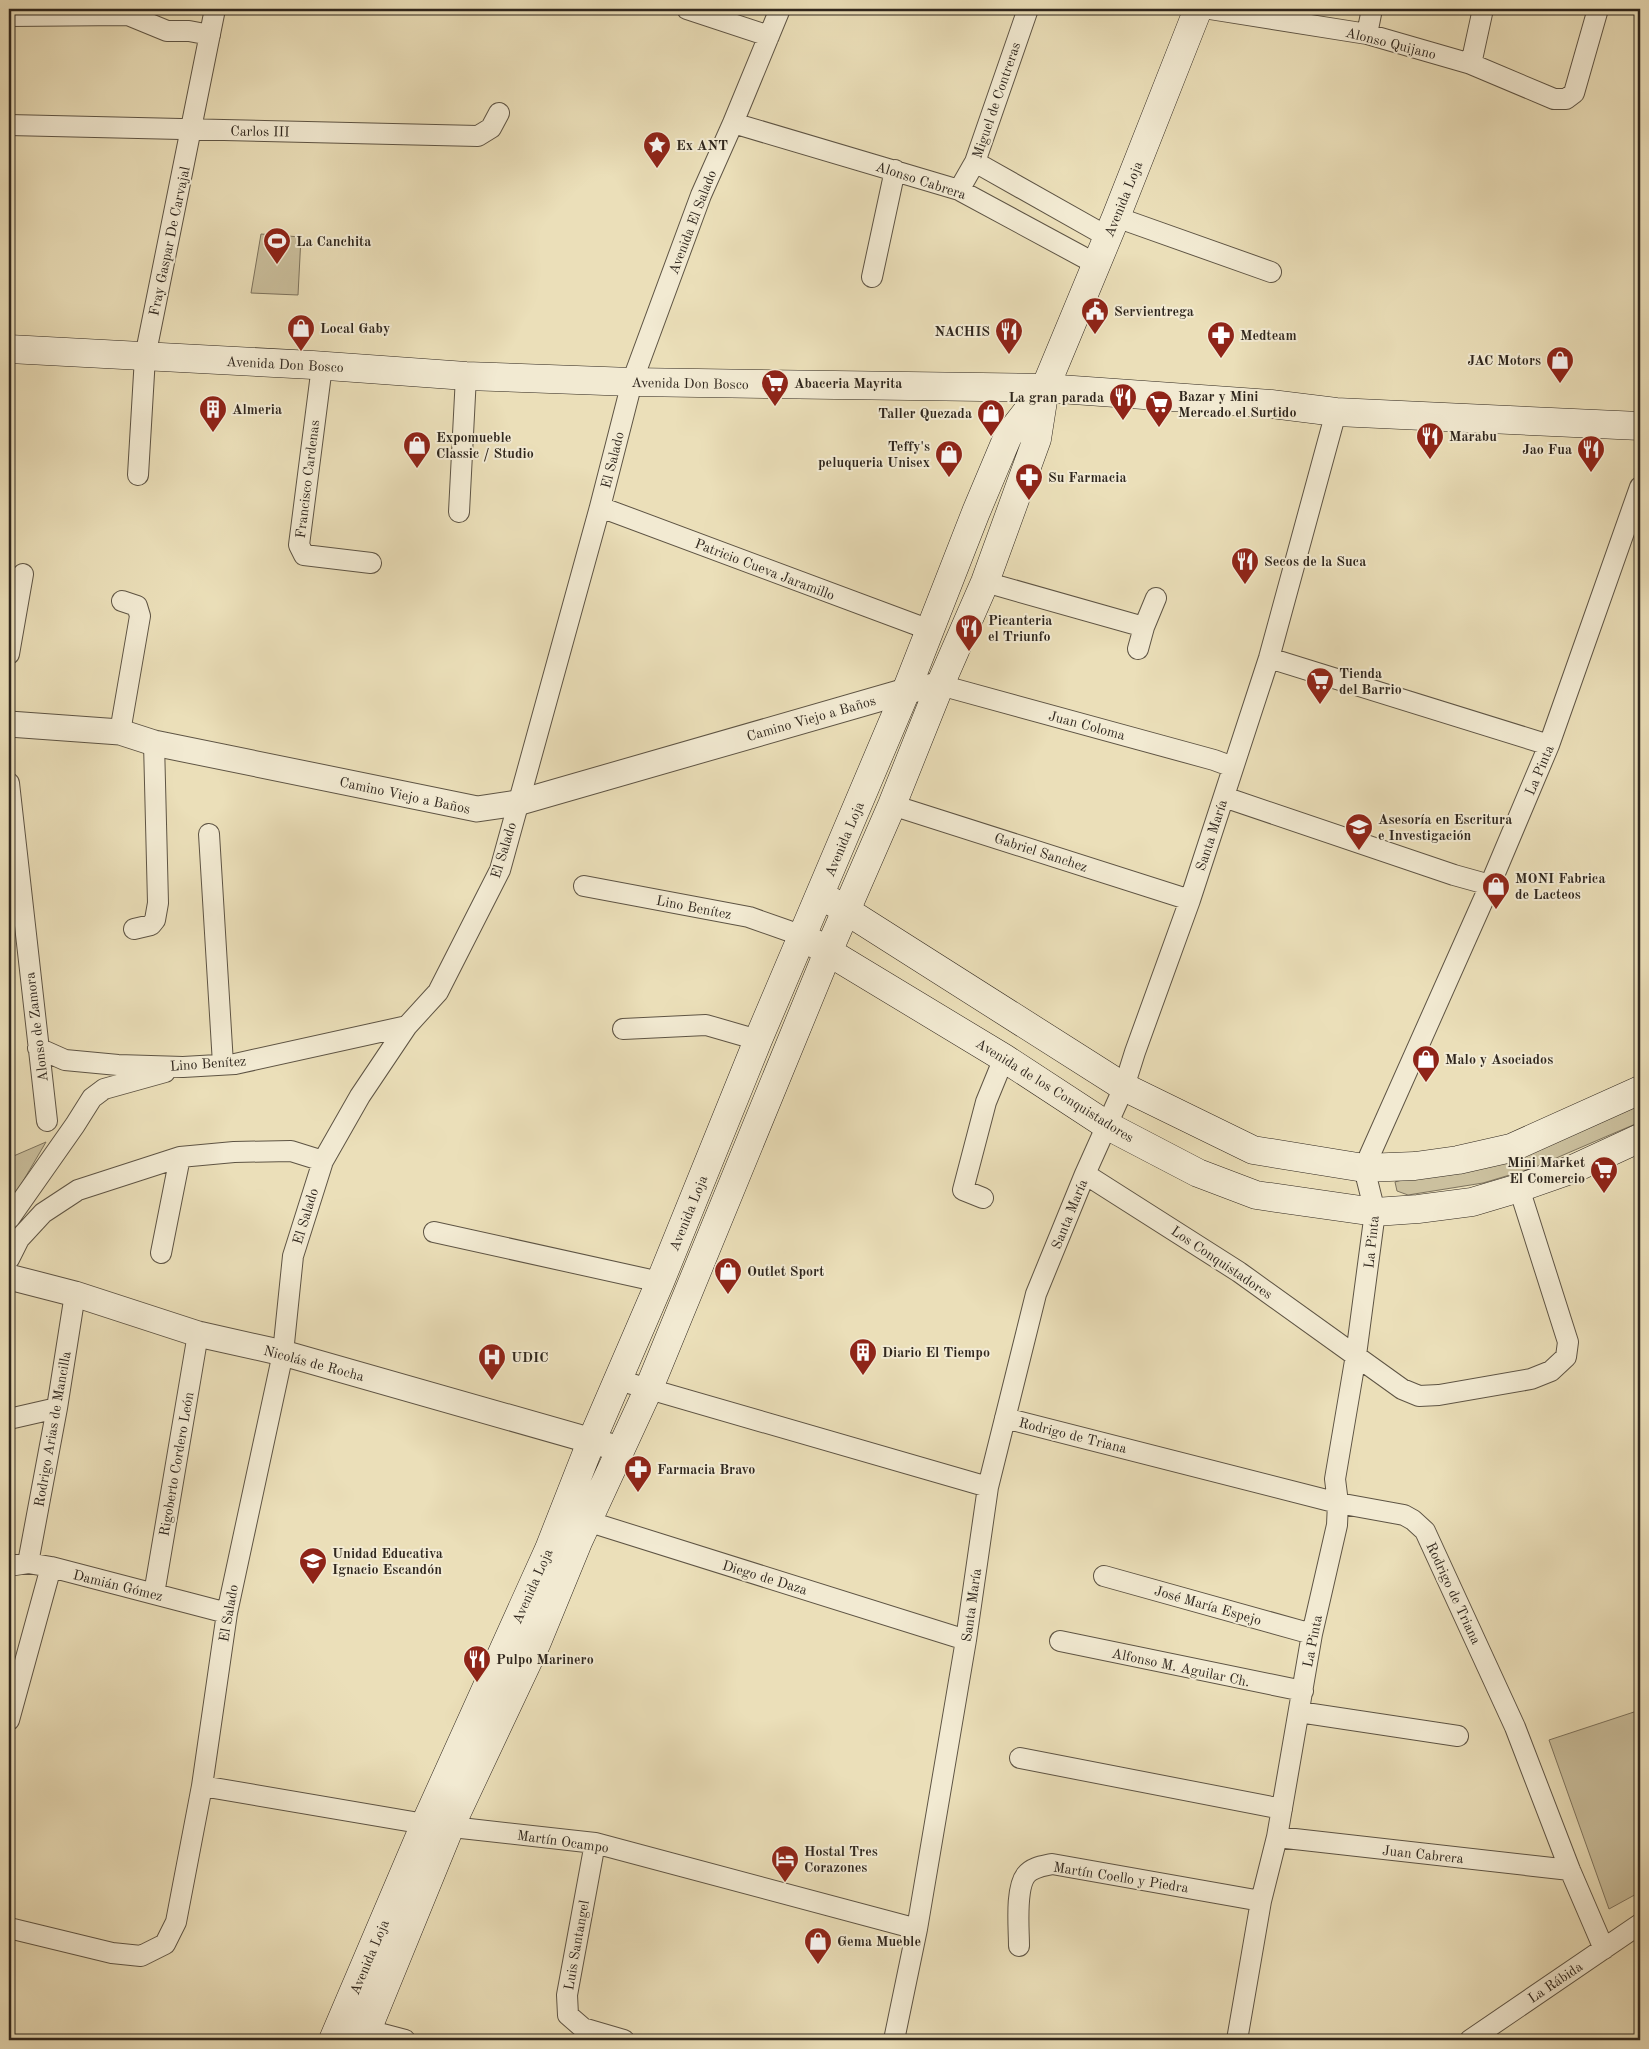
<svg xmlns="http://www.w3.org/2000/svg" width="1649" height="2049" font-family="'Old Standard TT',serif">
	<rect width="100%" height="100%" fill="#ebdfb9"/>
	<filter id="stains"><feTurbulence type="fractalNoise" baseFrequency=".004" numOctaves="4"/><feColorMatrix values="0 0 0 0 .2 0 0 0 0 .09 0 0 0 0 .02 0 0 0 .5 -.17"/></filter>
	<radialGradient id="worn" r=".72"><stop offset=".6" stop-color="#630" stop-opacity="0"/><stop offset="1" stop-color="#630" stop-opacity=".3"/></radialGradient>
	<path fill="#cbc09e" stroke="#7d735e" d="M 261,234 L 301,237 L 298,295 L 251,293 Z
		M 1640,1104 L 1640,1122 L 1533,1168 L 1483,1183 L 1408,1195 L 1397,1191 L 1395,1182 L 1405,1179 Z
		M 46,1142 L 9,1205 L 9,1158 Z
		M 1640,1710 L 1640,1892 L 1609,1909 L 1549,1740 Z"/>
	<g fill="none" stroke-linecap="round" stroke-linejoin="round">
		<g stroke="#5e5444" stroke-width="22">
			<path id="minor" d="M 687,9 L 769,36
				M 1210,9 L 1367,34 L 1471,64 L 1554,99 L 1566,99 L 1574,93 L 1598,9
				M 9,16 L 128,15 L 167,31 L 189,31 L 210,35
				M 1367,34 L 1372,9
				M 1471,64 L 1483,9
				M 733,123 L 959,190 L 1096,264
				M 9,125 L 478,136 L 491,128 L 499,113
				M 975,162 L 1108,237
				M 959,190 L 975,162 L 1028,9
				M 1116,217 L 1271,272
				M 872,277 L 895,170
				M 322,366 L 299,545 L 304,555 L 371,563
				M 138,475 L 145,357 L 215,9
				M 600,507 L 930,630
				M 459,512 L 466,376
				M 985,582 L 1144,627 L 1156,598
				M 1138,649 L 1144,627
				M 9,654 L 23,574
				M 1269,658 L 1549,745
				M 940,685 L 1214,760 L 1233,767
				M 120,732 L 140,616 L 137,606 L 122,601
				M 9,783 L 47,1121
				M 1224,797 L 1454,875 L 1490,885
				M 892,805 L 1190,900
				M 209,834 L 223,1064
				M 584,886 L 749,917 L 803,936
				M 134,929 L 151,925 L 155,920 L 158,903 L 154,743
				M 623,1029 L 706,1025 L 758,1040
				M 38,1048 L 65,1060 L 118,1065 L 183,1067 L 235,1064 L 407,1026
				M 1085,1174 L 1239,1272 L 1402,1389 L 1419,1396 L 1439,1395 L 1531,1379 L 1551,1371 L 1566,1357 L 1568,1342 L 1519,1188
				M 983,1198 L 963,1190 L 986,1102 L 1004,1058
				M 9,1219 L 75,1125 L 92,1098 L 104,1089 L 165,1072
				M 434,1232 L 660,1282
				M 161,1253 L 180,1157
				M 9,1259 L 19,1239 L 43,1213 L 78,1190 L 180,1157 L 234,1152 L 291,1151 L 323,1161
				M 618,1380 L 988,1487
				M 1005,1418 L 1338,1503 L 1404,1515 L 1413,1520 L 1425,1531 L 1515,1727 L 1570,1870 L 1604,1949
				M 9,1419 L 57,1408
				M 574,1517 L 966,1640
				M 28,1563 L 57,1408 L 75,1294
				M 9,1566 L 28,1563 L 51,1567 L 227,1613
				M 1104,1576 L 1312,1634
				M 154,1594 L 198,1334
				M 1060,1641 L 1303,1691
				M 1299,1712 L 1458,1736
				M 9,1720 L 51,1567
				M 1020,1758 L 1282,1809
				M 202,1786 L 425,1824 L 595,1843 L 917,1929
				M 1277,1837 L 1570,1870
				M 595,1843 L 567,1995 L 568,2015 L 583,2028 L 624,2040
				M 9,1928 L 112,1953 L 141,1956 L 165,1944 L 176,1922 L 202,1786 L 227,1613 L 283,1353 L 293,1256 L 323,1161 L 360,1096 L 407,1026 L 438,992 L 500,870 L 600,507 L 632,382 L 701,195 L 733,123 L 780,9
				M 1019,1946 C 1019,1928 1015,1889 1026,1875 C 1032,1867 1043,1866 1052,1864 L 1261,1901
				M 367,2030 L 405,2040
				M 894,2040 L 917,1929 L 966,1640 L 988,1487 L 1036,1294 L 1085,1174 L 1124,1087 L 1135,1052 L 1190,900 L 1269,658 L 1336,412
				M 1237,2040 L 1261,1901 L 1277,1837 L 1312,1634 L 1337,1525 L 1338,1503 L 1335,1479 L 1356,1355 L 1375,1212 L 1364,1168 L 1490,885 L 1549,745 L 1640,487
				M 1470,2040 L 1640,1924"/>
		</g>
		<g stroke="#5e5444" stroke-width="27">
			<path id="tertiary" d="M 9,724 L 120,732 L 154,743 L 477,809 L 517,803 L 906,691 L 940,685
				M 9,1277 L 75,1294 L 198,1334 L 283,1353 L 620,1449"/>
		</g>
		<g stroke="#2f261d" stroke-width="29">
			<path id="secondary" d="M 9,349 L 313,365 L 466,376 L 632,382 L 1045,388 L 1271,404 L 1336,412 L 1640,426
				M 831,901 L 1124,1087 L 1253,1150 L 1364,1168 L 1415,1166 L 1458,1160 L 1511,1148 L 1640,1090
				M 812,942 L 1004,1058 L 1108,1126 L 1198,1173 L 1256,1195 L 1375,1212 L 1418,1209 L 1472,1202 L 1519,1188 L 1573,1169 L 1640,1138
				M 333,2040 L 425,1824 L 549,1549 L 591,1442 L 660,1282 L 758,1040 L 906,691 L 976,512 L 1008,436 L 1043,391
				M 363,2040 L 450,1827 L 537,1642 L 578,1542 L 649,1388 L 828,952 L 892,805 L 940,685 L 985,582 L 1037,439 L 1045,388 L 1116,217 L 1198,9"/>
		</g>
		<use href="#minor" stroke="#f2ead2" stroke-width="20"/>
		<use href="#tertiary" stroke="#f2ead2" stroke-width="25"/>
		<use href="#secondary" stroke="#f2ead2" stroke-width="28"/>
	</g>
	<defs>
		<g id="sight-pin" transform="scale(1.4375)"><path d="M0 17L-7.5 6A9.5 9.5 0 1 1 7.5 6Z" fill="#8f2418" stroke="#f2ead2"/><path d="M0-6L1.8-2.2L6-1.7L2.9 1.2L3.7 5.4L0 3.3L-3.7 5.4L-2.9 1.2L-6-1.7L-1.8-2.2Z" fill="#fff"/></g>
		<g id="stadium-pin" transform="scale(1.4375)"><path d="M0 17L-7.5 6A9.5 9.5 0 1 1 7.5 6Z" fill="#8f2418" stroke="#f2ead2"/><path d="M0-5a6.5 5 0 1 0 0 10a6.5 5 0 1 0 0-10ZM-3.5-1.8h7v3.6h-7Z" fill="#fff"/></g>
		<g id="civic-pin" transform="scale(1.4375)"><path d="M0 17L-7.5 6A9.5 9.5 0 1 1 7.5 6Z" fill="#8f2418" stroke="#f2ead2"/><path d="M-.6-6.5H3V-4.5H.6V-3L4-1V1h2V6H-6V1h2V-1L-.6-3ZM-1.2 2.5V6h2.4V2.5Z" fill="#fff"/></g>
		<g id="shop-pin" transform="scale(1.4375)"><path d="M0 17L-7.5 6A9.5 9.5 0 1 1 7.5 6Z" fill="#8f2418" stroke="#f2ead2"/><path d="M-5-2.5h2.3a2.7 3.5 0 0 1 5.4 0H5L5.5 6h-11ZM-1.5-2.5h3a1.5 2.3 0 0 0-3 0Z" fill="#fff"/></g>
		<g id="restaurant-pin" transform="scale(1.4375)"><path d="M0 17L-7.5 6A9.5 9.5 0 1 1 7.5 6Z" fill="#8f2418" stroke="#f2ead2"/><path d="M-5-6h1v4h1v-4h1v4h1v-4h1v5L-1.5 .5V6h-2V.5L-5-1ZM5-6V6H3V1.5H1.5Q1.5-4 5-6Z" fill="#fff"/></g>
		<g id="pharmacy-pin" transform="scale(1.4375)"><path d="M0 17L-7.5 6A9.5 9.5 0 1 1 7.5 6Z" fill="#8f2418" stroke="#f2ead2"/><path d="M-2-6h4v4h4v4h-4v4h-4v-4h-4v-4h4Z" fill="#fff"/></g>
		<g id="supermarket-pin" transform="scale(1.4375)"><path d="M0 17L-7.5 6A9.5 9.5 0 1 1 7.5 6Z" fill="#8f2418" stroke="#f2ead2"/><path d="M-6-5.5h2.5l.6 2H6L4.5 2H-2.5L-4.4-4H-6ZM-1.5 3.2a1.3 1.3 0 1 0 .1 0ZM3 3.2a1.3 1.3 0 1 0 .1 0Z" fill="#fff"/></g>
		<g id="building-pin" transform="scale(1.4375)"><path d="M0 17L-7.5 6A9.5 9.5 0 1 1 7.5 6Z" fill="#8f2418" stroke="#f2ead2"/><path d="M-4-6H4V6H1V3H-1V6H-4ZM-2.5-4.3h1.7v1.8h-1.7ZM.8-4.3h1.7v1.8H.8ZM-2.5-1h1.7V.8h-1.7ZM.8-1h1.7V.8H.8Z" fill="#fff"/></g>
		<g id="school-pin" transform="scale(1.4375)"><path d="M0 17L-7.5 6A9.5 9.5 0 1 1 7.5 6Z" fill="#8f2418" stroke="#f2ead2"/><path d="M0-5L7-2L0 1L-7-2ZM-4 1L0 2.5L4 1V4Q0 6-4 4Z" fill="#fff"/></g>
		<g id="hospital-pin" transform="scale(1.4375)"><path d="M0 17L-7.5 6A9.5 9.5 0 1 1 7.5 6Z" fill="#8f2418" stroke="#f2ead2"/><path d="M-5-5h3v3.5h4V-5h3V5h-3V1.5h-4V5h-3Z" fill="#fff"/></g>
		<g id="hotel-pin" transform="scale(1.4375)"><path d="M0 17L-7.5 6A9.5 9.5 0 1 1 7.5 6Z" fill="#8f2418" stroke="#f2ead2"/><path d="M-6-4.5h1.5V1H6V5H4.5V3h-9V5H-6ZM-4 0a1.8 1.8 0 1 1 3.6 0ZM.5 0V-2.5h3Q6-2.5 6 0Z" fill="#fff"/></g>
	</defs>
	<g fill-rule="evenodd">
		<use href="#sight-pin" x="657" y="145"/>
		<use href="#stadium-pin" x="277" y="241"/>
		<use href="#civic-pin" x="1095" y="311"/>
		<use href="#shop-pin" x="301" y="328"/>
		<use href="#restaurant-pin" x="1009" y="331"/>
		<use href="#pharmacy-pin" x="1221" y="335"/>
		<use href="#shop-pin" x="1560" y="360"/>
		<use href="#supermarket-pin" x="775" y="383"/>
		<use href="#restaurant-pin" x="1123" y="397"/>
		<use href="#supermarket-pin" x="1159" y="404"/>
		<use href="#building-pin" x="213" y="409"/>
		<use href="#shop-pin" x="991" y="413"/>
		<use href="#restaurant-pin" x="1430" y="436"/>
		<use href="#shop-pin" x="417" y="445"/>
		<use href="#restaurant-pin" x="1591" y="449"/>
		<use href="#shop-pin" x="949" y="454"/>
		<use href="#pharmacy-pin" x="1029" y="477"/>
		<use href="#restaurant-pin" x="1245" y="561"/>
		<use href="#restaurant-pin" x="969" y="628"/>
		<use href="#supermarket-pin" x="1320" y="681"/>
		<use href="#school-pin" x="1359" y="827"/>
		<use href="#shop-pin" x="1496" y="886"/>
		<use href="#shop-pin" x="1426" y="1059"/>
		<use href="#supermarket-pin" x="1604" y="1170"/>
		<use href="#shop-pin" x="728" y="1271"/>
		<use href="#building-pin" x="863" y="1352"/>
		<use href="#hospital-pin" x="492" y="1357"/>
		<use href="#pharmacy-pin" x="638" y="1469"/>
		<use href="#school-pin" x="313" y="1561"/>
		<use href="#restaurant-pin" x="477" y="1659"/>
		<use href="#hotel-pin" x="785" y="1859"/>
		<use href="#shop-pin" x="818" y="1941"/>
	</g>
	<g text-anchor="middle" stroke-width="4" stroke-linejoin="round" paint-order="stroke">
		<g font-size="14" fill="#2f261d" stroke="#f2ead2">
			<text transform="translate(1391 43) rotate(14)" y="5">Alonso Quijano</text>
			<text transform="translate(996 100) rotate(-71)" y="5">Miguel de Contreras</text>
			<text transform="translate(260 131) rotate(1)" y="5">Carlos III</text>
			<text transform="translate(921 180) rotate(18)" y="5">Alonso Cabrera</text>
			<text transform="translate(1123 199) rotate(-68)" y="5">Avenida Loja</text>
			<text transform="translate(692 222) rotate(-69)" y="5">Avenida El Salado</text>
			<text transform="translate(169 241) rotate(-78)" y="5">Fray Gaspar De Carvajal</text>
			<text transform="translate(285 364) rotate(3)" y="5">Avenida Don Bosco</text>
			<text transform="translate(690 383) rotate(1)" y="5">Avenida Don Bosco</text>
			<text transform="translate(612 460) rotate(-76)" y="5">El Salado</text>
			<text transform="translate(307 479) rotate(-83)" y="5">Francisco Cardenas</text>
			<text transform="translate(765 569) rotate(21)" y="5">Patricio Cueva Jaramillo</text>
			<text transform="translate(811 718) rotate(-16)" y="5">Camino Viejo a Baños</text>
			<text transform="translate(1087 725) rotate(15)" y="5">Juan Coloma</text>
			<text transform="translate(1539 770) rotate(-67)" y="5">La Pinta</text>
			<text transform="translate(405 795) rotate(12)" y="5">Camino Viejo a Baños</text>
			<text transform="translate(1211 835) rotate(-72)" y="5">Santa María</text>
			<text transform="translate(844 839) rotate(-67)" y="5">Avenida Loja</text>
			<text transform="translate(503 850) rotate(-73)" y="5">El Salado</text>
			<text transform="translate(1041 852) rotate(18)" y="5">Gabriel Sanchez</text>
			<text transform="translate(694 907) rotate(11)" y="5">Lino Benítez</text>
			<text transform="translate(36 1027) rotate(-97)" y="5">Alonso de Zamora</text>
			<text transform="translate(208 1063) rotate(-4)" y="5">Lino Benítez</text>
			<text transform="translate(1055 1090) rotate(32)" y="5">Avenida de los Conquistadores</text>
			<text transform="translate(688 1213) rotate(-68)" y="5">Avenida Loja</text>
			<text transform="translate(1069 1214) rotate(-68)" y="5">Santa María</text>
			<text transform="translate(305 1216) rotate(-73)" y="5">El Salado</text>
			<text transform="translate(1371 1242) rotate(-84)" y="5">La Pinta</text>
			<text transform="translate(1222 1262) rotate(34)" y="5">Los Conquistadores</text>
			<text transform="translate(314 1363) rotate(15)" y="5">Nicolás de Rocha</text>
			<text transform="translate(52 1429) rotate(-80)" y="5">Rodrigo Arias de Mancilla</text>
			<text transform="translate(1073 1435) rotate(14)" y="5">Rodrigo de Triana</text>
			<text transform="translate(176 1464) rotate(-80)" y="5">Rigoberto Cordero León</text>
			<text transform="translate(765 1577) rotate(17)" y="5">Diego de Daza</text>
			<text transform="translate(118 1585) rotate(14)" y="5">Damián Gómez</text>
			<text transform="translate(532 1586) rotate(-66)" y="5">Avenida Loja</text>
			<text transform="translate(1454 1593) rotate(65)" y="5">Rodrigo de Triana</text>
			<text transform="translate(971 1605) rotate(-82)" y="5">Santa María</text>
			<text transform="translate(1208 1605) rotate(16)" y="5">José María Espejo</text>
			<text transform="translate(228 1613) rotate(-80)" y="5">El Salado</text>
			<text transform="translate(1312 1641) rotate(-79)" y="5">La Pinta</text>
			<text transform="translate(1181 1667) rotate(12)" y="5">Alfonso M. Aguilar Ch.</text>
			<text transform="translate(563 1841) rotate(8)" y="5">Martín Ocampo</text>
			<text transform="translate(1423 1854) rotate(6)" y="5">Juan Cabrera</text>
			<text transform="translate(1121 1877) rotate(9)" y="5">Martín Coello y Piedra</text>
			<text transform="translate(576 1945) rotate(-80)" y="5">Luis Santangel</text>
			<text transform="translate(369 1957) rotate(-67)" y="5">Avenida Loja</text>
			<text transform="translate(1555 1982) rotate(-34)" y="5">La Rábida</text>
		</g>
		<g font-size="14" font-weight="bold" fill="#2f261d" stroke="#f2ead2" text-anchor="start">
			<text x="676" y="150">Ex ANT</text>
			<text x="296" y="246">La Canchita</text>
			<text x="1114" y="316">Servientrega</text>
			<text x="320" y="333">Local Gaby</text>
			<text x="990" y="336" text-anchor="end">NACHIS</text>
			<text x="1240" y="340">Medteam</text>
			<text x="1541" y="365" text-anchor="end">JAC Motors</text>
			<text x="794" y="388">Abaceria Mayrita</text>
			<text x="1178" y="401">Bazar y Mini<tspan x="1178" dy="16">Mercado el Surtido</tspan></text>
			<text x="1104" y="402" text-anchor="end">La gran parada</text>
			<text x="232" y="414">Almeria</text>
			<text x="972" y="418" text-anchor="end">Taller Quezada</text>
			<text x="1449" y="441">Marabu</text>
			<text x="436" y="442">Expomueble<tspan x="436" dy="16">Classic / Studio</tspan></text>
			<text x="930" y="451" text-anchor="end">Teffy's<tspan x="930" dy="16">peluqueria Unisex</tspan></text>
			<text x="1572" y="454" text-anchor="end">Jao Fua</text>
			<text x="1048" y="482">Su Farmacia</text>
			<text x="1264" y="566">Secos de la Suca</text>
			<text x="988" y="625">Picanteria<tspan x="988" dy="16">el Triunfo</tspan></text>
			<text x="1339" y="678">Tienda<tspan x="1339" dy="16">del Barrio</tspan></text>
			<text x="1378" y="824">Asesoría en Escritura<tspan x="1378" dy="16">e Investigación</tspan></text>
			<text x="1515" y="883">MONI Fabrica<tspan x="1515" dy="16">de Lacteos</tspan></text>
			<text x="1445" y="1064">Malo y Asociados</text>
			<text x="1585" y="1167" text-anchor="end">Mini Market<tspan x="1585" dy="16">El Comercio</tspan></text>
			<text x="747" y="1276">Outlet Sport</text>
			<text x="882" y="1357">Diario El Tiempo</text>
			<text x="511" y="1362">UDIC</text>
			<text x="657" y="1474">Farmacia Bravo</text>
			<text x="332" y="1558">Unidad Educativa<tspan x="332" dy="16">Ignacio Escandón</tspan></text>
			<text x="496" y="1664">Pulpo Marinero</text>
			<text x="804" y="1856">Hostal Tres<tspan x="804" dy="16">Corazones</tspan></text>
			<text x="837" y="1946">Gema Mueble</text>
		</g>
	</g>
	<rect width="1649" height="2049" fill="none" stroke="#ebdfb9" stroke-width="30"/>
	<rect x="10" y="10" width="1629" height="2029" fill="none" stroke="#2f261d" stroke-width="2.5"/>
	<rect x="15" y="15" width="1619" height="2019" fill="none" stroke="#2f261d"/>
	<rect width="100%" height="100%" filter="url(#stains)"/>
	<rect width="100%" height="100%" fill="url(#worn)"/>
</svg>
